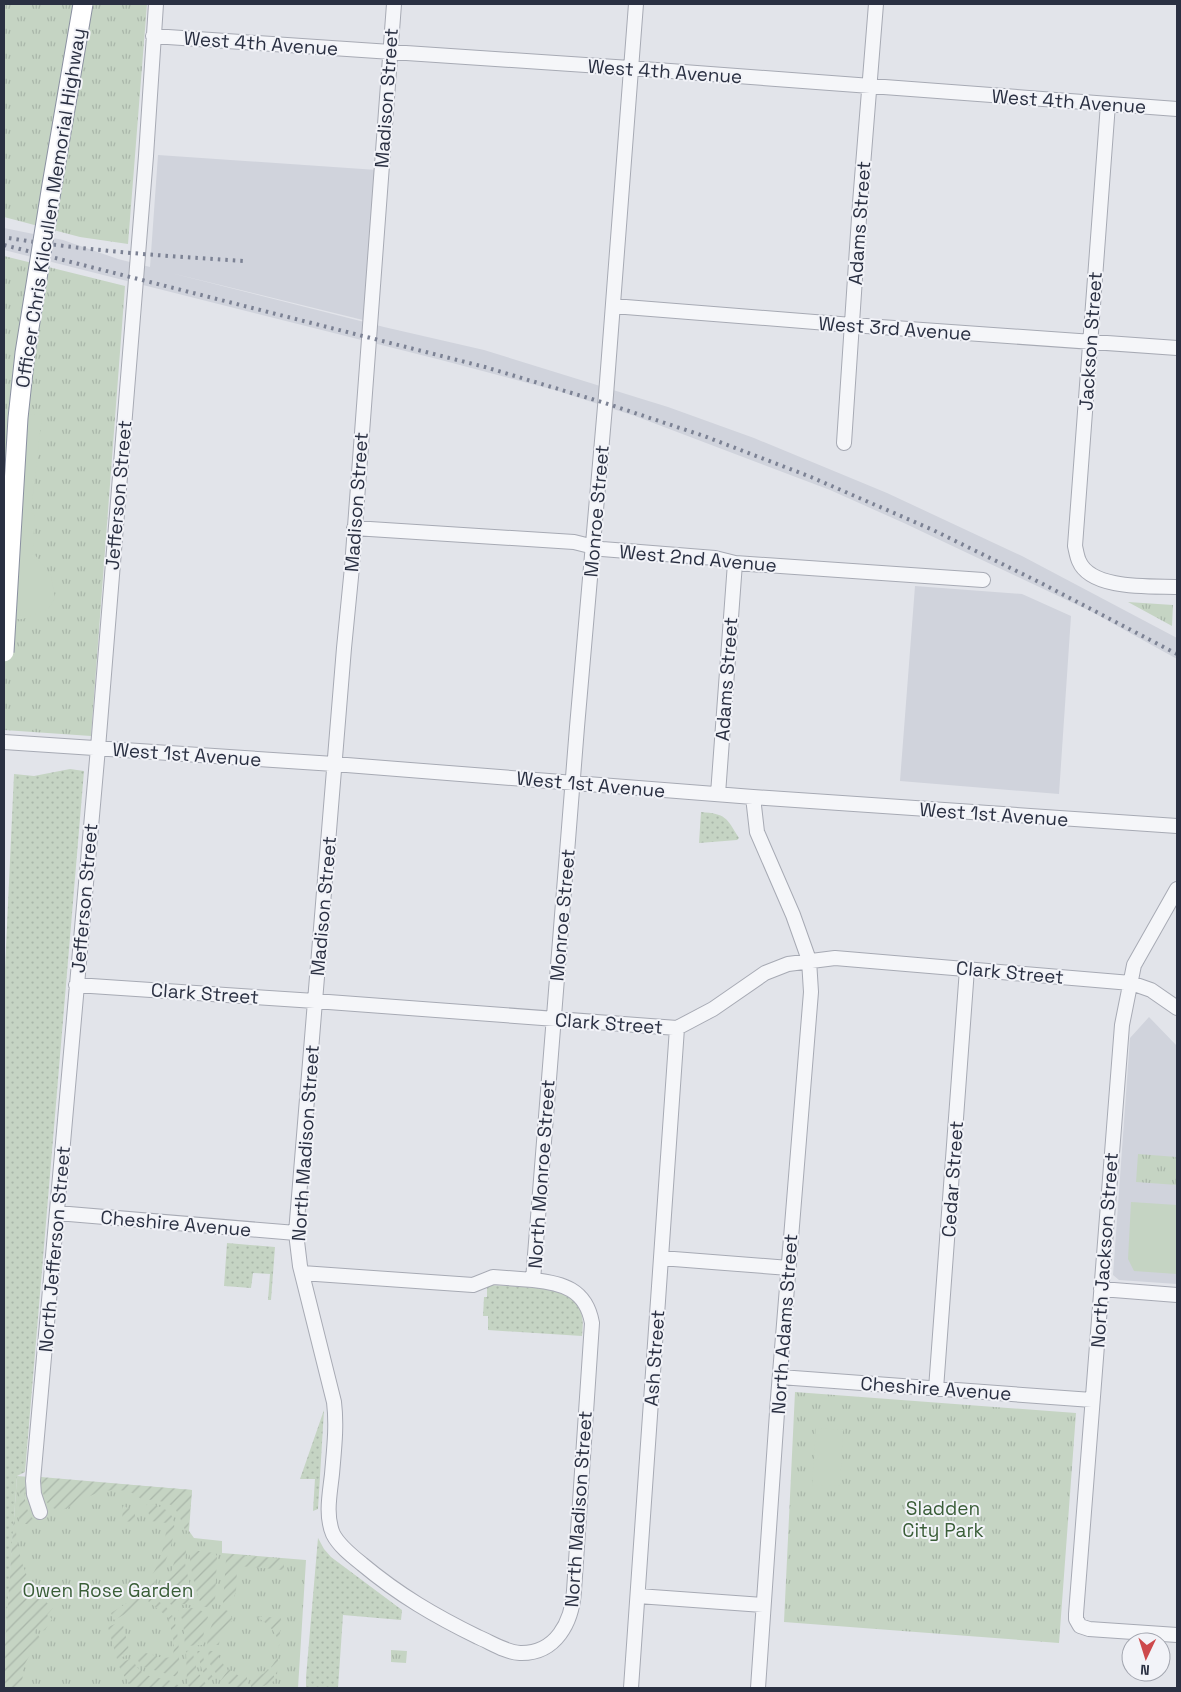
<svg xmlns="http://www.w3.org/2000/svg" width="1181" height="1692" font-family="'Space Grotesk',sans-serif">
	<defs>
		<pattern id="grass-dots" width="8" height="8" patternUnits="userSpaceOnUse" patternTransform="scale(1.25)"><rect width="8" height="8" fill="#c5d4c3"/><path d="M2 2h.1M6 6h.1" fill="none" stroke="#a9b6a9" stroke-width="1.8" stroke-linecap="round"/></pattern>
		<pattern id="park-tufts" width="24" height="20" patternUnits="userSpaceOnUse" patternTransform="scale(1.25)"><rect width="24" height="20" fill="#c5d4c3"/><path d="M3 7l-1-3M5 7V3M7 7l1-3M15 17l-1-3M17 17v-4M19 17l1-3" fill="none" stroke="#a9b6a9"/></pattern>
		<pattern id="garden-furrows" width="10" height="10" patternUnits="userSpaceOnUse" patternTransform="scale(1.25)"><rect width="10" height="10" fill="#c5d4c3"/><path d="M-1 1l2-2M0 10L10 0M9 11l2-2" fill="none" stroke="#a9b6a9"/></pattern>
	</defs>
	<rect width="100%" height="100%" fill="#e2e4ea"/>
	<path fill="#d0d3dc" d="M 158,155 L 377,170 L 367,321 L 171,273 L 384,327 L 484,350 L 668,407 L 754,438 L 887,493 L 1022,556 L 1177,638 L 1177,659 L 1092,612 L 906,524 L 830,490 L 635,416 L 558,391 L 441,360 L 4,250 L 4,228 L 63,240 L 118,259 L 150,267 Z
		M 915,586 L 1022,594 L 1071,616 L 1059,794 L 900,781 Z
		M 1149,1017 L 1177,1046 L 1177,1284 L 1119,1280 L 1113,1275 L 1130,1038 Z"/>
	<path fill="url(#grass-dots)" d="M 70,769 L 84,771 L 25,1472 L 17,1476 L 4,1661 L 4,990 L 14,774 L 34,776 Z
		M 701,812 C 726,814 726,817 739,838 L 737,840 L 699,843 Z
		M 227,1243 L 275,1247 L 271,1300 L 268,1300 L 270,1274 L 253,1273 L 251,1288 L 224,1286 Z
		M 489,1285 C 513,1287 565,1284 578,1306 C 584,1315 583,1326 582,1336 L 488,1330 L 488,1316 L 483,1316 L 484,1297 L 487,1297 L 487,1287 Z
		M 324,1410 L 318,1509 L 313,1511 L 315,1479 L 300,1479 Z
		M 318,1538 L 324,1549 L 331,1557 L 402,1610 L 401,1620 L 343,1615 L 338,1688 L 306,1688 L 306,1677 Z"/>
	<path fill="url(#park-tufts)" d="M 4,4 L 147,4 L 128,244 L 80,237 L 4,217 Z
		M 4,256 L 125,286 L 91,736 L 4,730 Z
		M 1128,602 L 1173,605 L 1172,626 Z
		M 1138,1154 L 1177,1157 L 1177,1185 L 1136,1182 Z
		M 795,1392 L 1076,1413 L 1059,1643 L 784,1622 Z
		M 17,1476 L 192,1490 L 189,1531 L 194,1538 L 222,1541 L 222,1553 L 306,1560 L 298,1688 L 4,1688 L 4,1661 Z
		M 391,1650 L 407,1651 L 406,1663 L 391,1662 Z"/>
	<path fill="url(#garden-furrows)" d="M 41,1477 L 192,1490 L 188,1531 L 185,1530 C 179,1516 177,1503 159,1501 C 153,1500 148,1499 143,1501 C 135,1493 130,1491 119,1490 C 95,1489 85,1500 65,1509 C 46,1514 41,1491 41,1477 Z
		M 20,1485 L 25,1485 C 24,1499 25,1509 33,1519 L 32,1524 L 20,1524 L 19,1522 Z
		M 148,1504 C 157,1505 170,1509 173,1519 C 179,1535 161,1575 151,1588 L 146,1584 C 160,1567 165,1545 167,1523 L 151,1521 L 146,1505 Z
		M 123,1506 L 128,1508 L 135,1514 L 135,1522 L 122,1521 Z
		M 14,1514 C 18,1552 21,1582 53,1608 L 47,1615 L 52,1619 L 45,1630 L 41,1631 L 36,1629 L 34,1633 L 38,1635 L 40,1638 L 23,1667 L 22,1688 L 4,1688 L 4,1661 Z
		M 180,1550 L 186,1550 L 185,1563 L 194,1605 L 183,1604 L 174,1607 L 158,1594 C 163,1587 167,1580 171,1572 C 174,1565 175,1555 180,1550 Z
		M 190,1550 L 215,1553 L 217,1556 L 215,1601 L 210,1607 L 203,1607 C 197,1599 188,1560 190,1550 Z
		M 230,1554 L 284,1559 L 284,1570 L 239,1566 L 237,1568 L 236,1592 L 230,1606 L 225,1606 L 223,1603 L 226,1560 Z
		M 142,1588 L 148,1592 C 138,1604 128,1614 114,1620 L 111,1613 L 127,1603 Z
		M 152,1596 L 167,1608 L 169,1612 L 164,1614 L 148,1601 Z
		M 183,1608 C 192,1607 203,1609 208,1617 L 205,1626 L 202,1645 L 185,1646 L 183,1621 L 178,1611 Z
		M 223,1609 L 228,1611 L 233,1620 C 224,1626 220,1634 219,1645 L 207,1645 C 209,1630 212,1619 223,1609 Z
		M 172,1615 C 179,1629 181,1662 177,1677 L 144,1667 L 140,1664 L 135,1655 L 138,1652 C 151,1652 157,1660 172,1657 C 177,1645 171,1630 168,1618 Z
		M 254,1616 L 281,1618 L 277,1675 L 271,1667 C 289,1646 274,1625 254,1616 Z
		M 122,1621 L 130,1654 L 117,1659 L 108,1627 Z
		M 192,1650 L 197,1671 L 206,1684 L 203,1688 L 190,1688 L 187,1684 L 186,1651 Z
		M 197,1651 L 202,1651 L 205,1666 L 213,1677 L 209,1681 L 202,1670 Z
		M 208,1651 L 218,1651 L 219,1657 L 225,1667 L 217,1675 L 210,1664 Z
		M 132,1658 C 144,1687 166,1671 181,1688 L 135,1688 C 127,1682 122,1673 118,1664 Z
		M 229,1669 L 239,1676 L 247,1677 L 247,1688 L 236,1687 L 221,1680 Z
		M 268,1669 L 274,1676 L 274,1681 L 264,1686 L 251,1688 L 251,1677 L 263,1674 Z"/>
	<path fill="#c5d4c3" d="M 4,412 L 42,415 L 31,512 L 35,515 L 33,546 L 32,551 L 51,576 L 55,598 L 48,609 L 23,619 L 4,619 Z
		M 1131,1202 L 1177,1205 L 1177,1274 L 1134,1271 L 1128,1259 Z
		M 816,1428 L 843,1430 L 840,1486 L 812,1485 Z"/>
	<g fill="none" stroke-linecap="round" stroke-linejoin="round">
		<g stroke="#a7aab4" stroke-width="16">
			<path id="minor" d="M 394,4 L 352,567 L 344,648 L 296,1233 L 300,1266 L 334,1402 C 337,1426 334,1450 332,1474 C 330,1493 325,1515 333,1534 C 339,1546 352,1556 362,1564 C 399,1595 435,1616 478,1637 C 492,1643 505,1652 520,1653 C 556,1654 572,1622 574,1591 L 592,1323 C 586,1289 562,1283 533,1280 L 577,727 L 606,395 L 636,4
				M 153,36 L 630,68 L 1177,109
				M 1108,104 L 1075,546 C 1076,550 1077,557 1079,561 C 1091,590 1151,586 1177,587
				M 613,306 L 852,325 L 1177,348
				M 844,443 L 860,203 L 876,4
				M 354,528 L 574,542 L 602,549 L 715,558 L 735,563 L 983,580
				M 4,742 L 334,764 L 753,797 L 1177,826
				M 718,794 L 735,563
				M 753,797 L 757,832 L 793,915 L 809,960 L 811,992 L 778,1398 L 758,1688
				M 1177,889 L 1134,965 L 1122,1025 L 1076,1614 L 1076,1619 L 1080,1626 L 1089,1629 L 1177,1635
				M 76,985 L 315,1001 L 677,1028 L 713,1009 L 765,973 L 788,964 L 835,958 L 1131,983 L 1151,990 L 1177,1008
				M 57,1213 L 296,1233
				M 661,1258 L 789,1268
				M 302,1273 L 473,1285 L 493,1277 L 533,1280
				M 1101,1289 L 1177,1295
				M 780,1377 L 1092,1400
				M 936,1389 L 967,969
				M 40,1512 L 34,1494 L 33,1481 L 98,748 L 146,156 L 156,4
				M 638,1596 L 763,1605
				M 631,1688 L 677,1028"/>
		</g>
		<use href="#minor" stroke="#f5f6f9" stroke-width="14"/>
		<path stroke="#7c8294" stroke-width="4" stroke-dasharray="2.5 5" stroke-linecap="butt" d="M 9,238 C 87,251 165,256 244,261
			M 4,245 L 485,367 L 605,403 L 704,436 L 811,477 L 933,530 L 1041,583 L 1177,654"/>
		<g stroke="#8a90a1" stroke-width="21" stroke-linecap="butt">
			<path id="highway-bridge" d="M 4,652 L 18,418 L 25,353 L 52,185 L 83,4"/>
		</g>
		<use href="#highway-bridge" stroke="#fff" stroke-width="19"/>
	</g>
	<g text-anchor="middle" stroke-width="4" stroke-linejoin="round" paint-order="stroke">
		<g font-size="19" fill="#2a3042" stroke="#f2f3f8">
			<text transform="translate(261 43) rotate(4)" y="7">West 4th Avenue</text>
			<text transform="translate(665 71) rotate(4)" y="7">West 4th Avenue</text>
			<text transform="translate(386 98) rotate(-86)" y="7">Madison Street</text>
			<text transform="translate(1069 101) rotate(4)" y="7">West 4th Avenue</text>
			<text transform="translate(50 208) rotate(-81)" y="7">Officer Chris Kilcullen Memorial Highway</text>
			<text transform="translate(859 223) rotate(-86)" y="7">Adams Street</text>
			<text transform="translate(895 328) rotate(4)" y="7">West 3rd Avenue</text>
			<text transform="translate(1090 341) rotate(-86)" y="7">Jackson Street</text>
			<text transform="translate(118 495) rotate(-85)" y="7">Jefferson Street</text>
			<text transform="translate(356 502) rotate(-86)" y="7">Madison Street</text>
			<text transform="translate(596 511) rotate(-85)" y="7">Monroe Street</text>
			<text transform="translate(698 558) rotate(5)" y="7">West 2nd Avenue</text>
			<text transform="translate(726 679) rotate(-86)" y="7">Adams Street</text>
			<text transform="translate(187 754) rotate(4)" y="7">West 1st Avenue</text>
			<text transform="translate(591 784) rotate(5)" y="7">West 1st Avenue</text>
			<text transform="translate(994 814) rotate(4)" y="7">West 1st Avenue</text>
			<text transform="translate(84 898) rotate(-85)" y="7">Jefferson Street</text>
			<text transform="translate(323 906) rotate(-85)" y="7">Madison Street</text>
			<text transform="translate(562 915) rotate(-85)" y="7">Monroe Street</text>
			<text transform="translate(1010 972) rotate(5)" y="7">Clark Street</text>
			<text transform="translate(205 993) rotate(4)" y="7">Clark Street</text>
			<text transform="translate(609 1023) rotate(4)" y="7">Clark Street</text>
			<text transform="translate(305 1143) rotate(-86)" y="7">North Madison Street</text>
			<text transform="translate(541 1174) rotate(-86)" y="7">North Monroe Street</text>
			<text transform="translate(952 1179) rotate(-86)" y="7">Cedar Street</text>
			<text transform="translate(176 1223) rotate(5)" y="7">Cheshire Avenue</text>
			<text transform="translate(54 1249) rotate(-85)" y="7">North Jefferson Street</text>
			<text transform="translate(1104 1250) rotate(-86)" y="7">North Jackson Street</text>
			<text transform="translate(784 1324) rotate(-86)" y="7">North Adams Street</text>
			<text transform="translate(654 1358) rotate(-86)" y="7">Ash Street</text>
			<text transform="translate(936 1388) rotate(4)" y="7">Cheshire Avenue</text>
			<text transform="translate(578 1509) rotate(-86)" y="7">North Madison Street</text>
		</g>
		<g font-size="19" fill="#3a5e38" stroke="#f2f3f8">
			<text x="943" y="1515">Sladden<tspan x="943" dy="22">City Park</tspan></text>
			<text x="108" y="1597">Owen Rose Garden</text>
		</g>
	</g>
	<rect width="1181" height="1692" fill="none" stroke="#2a3042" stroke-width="10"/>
	<g transform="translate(1146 1657) rotate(184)"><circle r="24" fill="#f2f3f8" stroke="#a2a5af"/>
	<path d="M0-4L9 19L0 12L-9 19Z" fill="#cd494c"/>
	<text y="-8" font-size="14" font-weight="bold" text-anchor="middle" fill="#2a3042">N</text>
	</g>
</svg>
